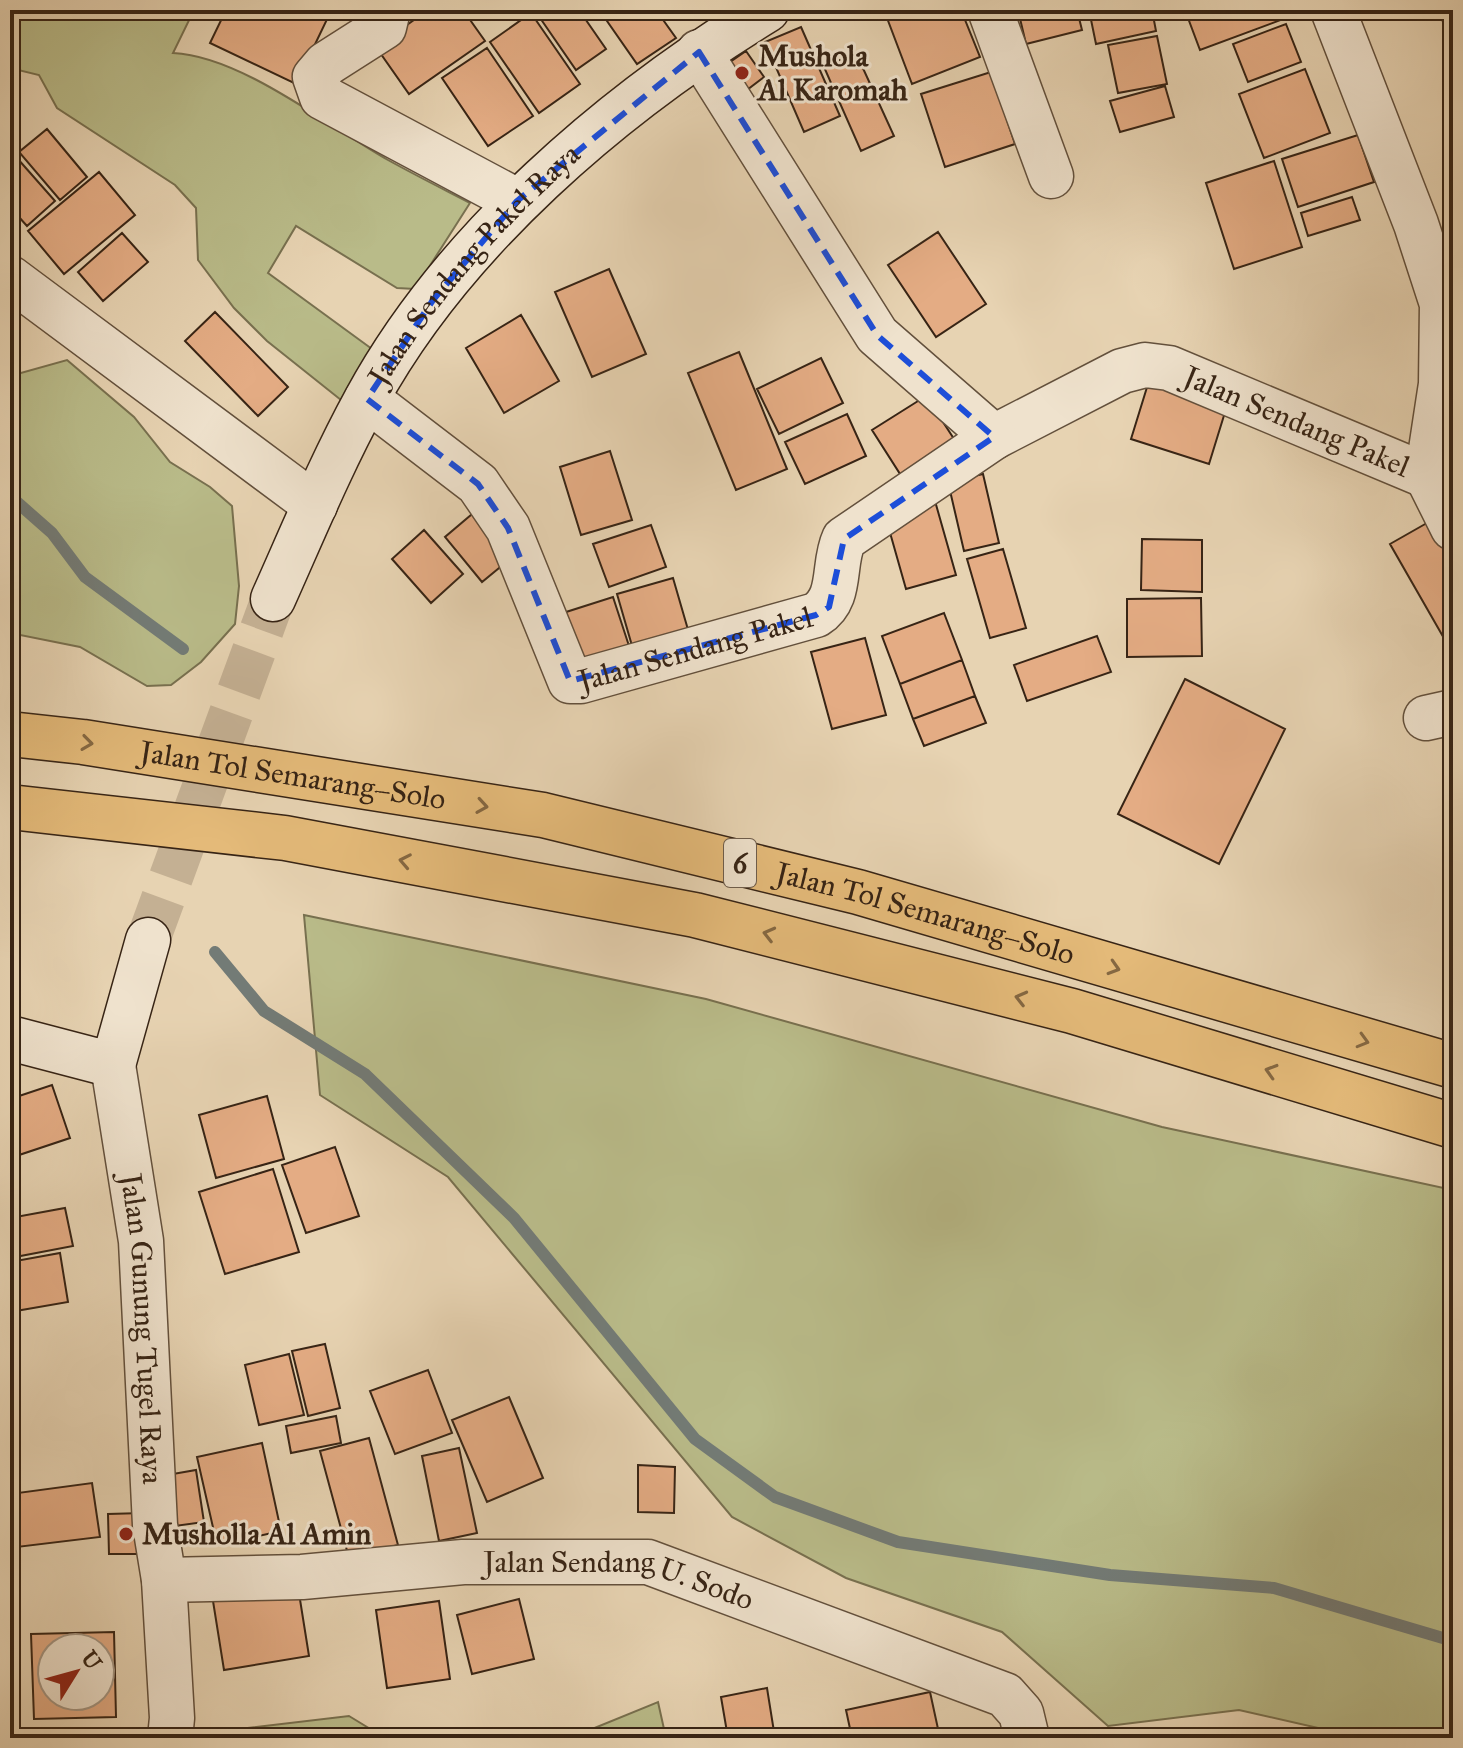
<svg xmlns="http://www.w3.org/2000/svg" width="1463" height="1748" font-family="'IM FELL Great Primer',serif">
	<rect width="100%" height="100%" fill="#e7d3b2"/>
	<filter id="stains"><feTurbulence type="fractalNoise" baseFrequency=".0025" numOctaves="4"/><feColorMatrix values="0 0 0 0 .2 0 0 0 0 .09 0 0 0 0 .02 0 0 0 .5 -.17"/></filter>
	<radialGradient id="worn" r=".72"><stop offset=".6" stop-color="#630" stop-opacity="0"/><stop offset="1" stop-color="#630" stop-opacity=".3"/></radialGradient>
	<path fill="#b9bb89" stroke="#78704f" stroke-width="2" d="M 10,10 L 194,10 L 173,53 C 241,56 328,126 388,160 C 415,175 443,189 470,203 L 415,289 L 397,288 L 296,226 L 268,273 L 372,349 L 346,404 L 267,341 L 234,308 L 198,260 L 196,208 L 175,185 L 57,108 L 39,75 L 10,68 Z
		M 67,360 L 134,417 L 170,462 L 210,487 L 232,506 L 239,586 L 235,624 L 201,662 L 171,685 L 147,686 L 80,647 L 10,633 L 10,376 Z
		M 304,915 L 706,999 L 1162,1127 L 1453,1190 L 1453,1738 L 1362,1738 L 1239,1710 L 1108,1726 L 1002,1632 L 846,1578 L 732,1517 L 448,1177 L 320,1095 Z
		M 658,1702 L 666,1738 L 570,1738 Z
		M 349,1716 L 385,1738 L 230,1738 L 231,1730 Z"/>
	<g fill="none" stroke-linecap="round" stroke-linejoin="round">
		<path stroke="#737b76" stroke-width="12" d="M 10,496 L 52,533 L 85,577 L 183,649
			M 215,952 L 264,1011 L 365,1074 L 514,1218 L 695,1439 L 775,1497 L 898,1542 L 1110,1575 L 1274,1588 L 1453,1641"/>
	</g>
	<path fill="#e4ac84" stroke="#372415" stroke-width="2" fill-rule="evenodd" d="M 226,10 L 329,10 L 331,11 L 296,84 L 210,43 Z
		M 428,10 L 463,10 L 485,41 L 409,94 L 376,47 Z
		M 544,10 L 579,10 L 606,49 L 576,70 L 538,15 Z
		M 623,10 L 656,10 L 676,38 L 637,64 L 607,21 Z
		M 884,10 L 961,10 L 980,57 L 912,84 Z
		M 1018,10 L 1077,10 L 1082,30 L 1026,44 Z
		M 1089,10 L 1152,10 L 1156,31 L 1096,44 Z
		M 1185,10 L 1283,10 L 1286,18 L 1200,50 Z
		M 1439,10 L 1453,10 L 1453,52 Z
		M 531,13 L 580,84 L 539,113 L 490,42 Z
		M 1286,24 L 1301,62 L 1248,82 L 1233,44 Z
		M 801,27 L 840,116 L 804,132 L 765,42 Z
		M 1157,36 L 1167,84 L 1118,93 L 1108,45 Z
		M 487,48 L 533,116 L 488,146 L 442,78 Z
		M 746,51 L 764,77 L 739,96 L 720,69 Z
		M 856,53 L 894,136 L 861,151 L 824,67 Z
		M 1305,69 L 1330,133 L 1264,158 L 1239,94 Z
		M 991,72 L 1015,144 L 945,167 L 921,94 Z
		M 1165,86 L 1174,117 L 1120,132 L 1110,101 Z
		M 47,129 L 87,177 L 60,200 L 19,152 Z
		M 1358,135 L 1374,182 L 1298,207 L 1282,159 Z
		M 17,158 L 55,201 L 27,226 L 10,207 L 10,164 Z
		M 1274,161 L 1302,247 L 1234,269 L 1206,183 Z
		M 99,172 L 135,215 L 64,274 L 28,231 Z
		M 1352,197 L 1360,220 L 1308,236 L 1301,213 Z
		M 938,232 L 986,304 L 936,337 L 888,265 Z
		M 122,233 L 148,262 L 103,301 L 78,272 Z
		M 609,269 L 646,354 L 592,377 L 555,292 Z
		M 215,312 L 288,387 L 258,416 L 185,341 Z
		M 521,315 L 559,381 L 504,413 L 466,348 Z
		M 739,352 L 787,469 L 736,490 L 688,373 Z
		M 821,358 L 843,403 L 779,434 L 757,389 Z
		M 1148,384 L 1226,409 L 1209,464 L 1131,439 Z
		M 926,396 L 956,442 L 902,477 L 872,430 Z
		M 847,414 L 866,456 L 805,484 L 785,442 Z
		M 610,451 L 632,520 L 581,535 L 560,467 Z
		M 983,474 L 999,543 L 964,551 L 948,482 Z
		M 935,501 L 956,575 L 906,589 L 885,515 Z
		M 478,509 L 516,554 L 482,582 L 445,537 Z
		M 1434,519 L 1453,552 L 1453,654 L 1390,544 Z
		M 651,525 L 666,567 L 609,587 L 593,544 Z
		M 424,530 L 463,574 L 431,603 L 392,559 Z
		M 1142,539 L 1202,540 L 1202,592 L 1141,590 Z
		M 1003,549 L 1026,628 L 990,638 L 967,559 Z
		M 673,578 L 691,640 L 635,656 L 617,594 Z
		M 613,597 L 630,649 L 580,665 L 563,613 Z
		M 1201,598 L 1202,656 L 1127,657 L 1127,599 Z
		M 944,613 L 962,660 L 900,684 L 882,636 Z
		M 1097,636 L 1111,672 L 1027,701 L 1014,665 Z
		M 865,638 L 886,715 L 832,729 L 811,652 Z
		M 962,660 L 975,696 L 913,719 L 900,684 Z
		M 1185,679 L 1285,729 L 1219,864 L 1118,814 Z
		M 975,696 L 986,723 L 924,746 L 913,719 Z
		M 52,1085 L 70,1138 L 10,1158 L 10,1099 Z
		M 267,1096 L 284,1159 L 216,1178 L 199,1115 Z
		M 335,1147 L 359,1216 L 306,1233 L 282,1165 Z
		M 273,1169 L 299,1252 L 225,1274 L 199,1192 Z
		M 65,1208 L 73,1246 L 10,1258 L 10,1218 Z
		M 60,1253 L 68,1302 L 10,1312 L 10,1262 Z
		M 325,1344 L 340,1408 L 308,1416 L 292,1351 Z
		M 289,1354 L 304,1415 L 259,1425 L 245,1365 Z
		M 428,1370 L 452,1433 L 395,1454 L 370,1391 Z
		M 509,1397 L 543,1478 L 487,1502 L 452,1420 Z
		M 336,1416 L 341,1443 L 291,1453 L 286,1426 Z
		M 369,1438 L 398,1545 L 349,1558 L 320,1451 Z
		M 262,1443 L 281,1531 L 217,1545 L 197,1457 Z
		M 459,1448 L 477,1533 L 439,1541 L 422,1456 Z
		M 638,1465 L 675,1467 L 674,1513 L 638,1512 Z
		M 196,1470 L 204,1522 L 175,1526 L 167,1475 Z
		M 92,1483 L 100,1537 L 17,1547 L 10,1494 Z
		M 143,1513 L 144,1554 L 109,1554 L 108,1514 Z
		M 298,1587 L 309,1656 L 224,1670 L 213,1601 Z
		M 519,1599 L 534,1659 L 472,1674 L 457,1615 Z
		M 439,1601 L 450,1679 L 387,1688 L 376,1610 Z
		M 114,1632 L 116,1717 L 34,1719 L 31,1634 ZM 52,1648 L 100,1648 L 100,1696 L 52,1696 Z
		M 767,1688 L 775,1738 L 728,1738 L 721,1697 Z
		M 930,1692 L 940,1738 L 852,1738 L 846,1710 Z
		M 34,1728 L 103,1730 L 103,1738 L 34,1738 Z
		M 815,1731 L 817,1738 L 776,1738 Z"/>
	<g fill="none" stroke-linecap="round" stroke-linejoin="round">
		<path stroke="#c4b093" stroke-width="44" stroke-dasharray="44 22" stroke-linecap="butt" d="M 148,940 L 273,599"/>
		<g stroke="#63503c" stroke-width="47">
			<g id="street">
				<path d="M 388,10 L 384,27 L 326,64 L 315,77 L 322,97 L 517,201"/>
				<path d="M 990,10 L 1051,176"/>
				<path d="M 1333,10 L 1416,224 L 1442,304 L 1441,384 L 1427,476 L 1453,528"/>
				<path id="s1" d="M 699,52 L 877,335 L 994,437 L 1122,371 L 1145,365 L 1169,368 L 1427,476"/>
				<path d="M 10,278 L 315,505"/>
				<path id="s2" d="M 367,399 L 478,484 L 508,528 L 570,681 L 581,681 L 816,615 C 843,598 832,565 844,539 L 994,437"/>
				<path d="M 1426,718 L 1453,712"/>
				<path id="s3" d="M 113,1065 L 141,1241 L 155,1525 L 164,1580 L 172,1718 L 170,1738"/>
				<path id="s4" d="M 164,1580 L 302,1577 L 463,1562 L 648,1562 L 1005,1695 L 1021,1713 L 1027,1738"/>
			</g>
		</g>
		<g stroke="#372415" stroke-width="47">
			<g id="secondary">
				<path id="s5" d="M 273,599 C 303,532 331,464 366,400 C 453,240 613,104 767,10"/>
				<path d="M 10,1038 L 113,1065 L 148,940"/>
			</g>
		</g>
		<g stroke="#372415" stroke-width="47">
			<g id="highway">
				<path id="s6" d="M 10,734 L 83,742 L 543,815 L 858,892 L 1453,1066"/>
				<path d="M 10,807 L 285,838 L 695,915 L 1072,1011 L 1453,1126"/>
			</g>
		</g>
		<use href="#street" stroke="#efe2cd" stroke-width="44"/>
		<use href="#secondary" stroke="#efe2cd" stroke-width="44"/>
		<use href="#highway" stroke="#e4ba79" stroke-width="44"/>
	</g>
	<defs><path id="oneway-chevron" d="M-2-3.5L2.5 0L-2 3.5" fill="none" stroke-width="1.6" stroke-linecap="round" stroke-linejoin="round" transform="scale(2)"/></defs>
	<g stroke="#856842">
		<use href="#oneway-chevron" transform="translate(87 743) rotate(8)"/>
		<use href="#oneway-chevron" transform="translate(482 806) rotate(9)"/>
		<use href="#oneway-chevron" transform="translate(405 861) rotate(-169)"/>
		<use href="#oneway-chevron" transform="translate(769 934) rotate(-166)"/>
		<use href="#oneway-chevron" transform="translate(1114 968) rotate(17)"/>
		<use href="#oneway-chevron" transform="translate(1021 998) rotate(-166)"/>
		<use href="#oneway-chevron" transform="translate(1363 1041) rotate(16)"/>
		<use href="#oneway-chevron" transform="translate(1271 1071) rotate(-163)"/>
	</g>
	<path fill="none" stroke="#1d4ed8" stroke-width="6" stroke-dasharray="16 10" stroke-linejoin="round" d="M 699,52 L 877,335 L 994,437 L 844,539 L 829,607 L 816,615 L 570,681 L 508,528 L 478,484 L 367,399 L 433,300 L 517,201 Z"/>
	<g fill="#8f2418" stroke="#efe2cd" stroke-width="3">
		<circle cx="742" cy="73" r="8"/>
		<circle cx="126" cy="1534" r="8"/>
	</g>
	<g text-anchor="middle" stroke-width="6" stroke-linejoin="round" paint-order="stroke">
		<rect fill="#efe2cd" stroke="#6e5d4c" stroke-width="2" x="724" y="839" width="32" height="48" rx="6"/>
		<g font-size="28" font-weight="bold" fill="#372415">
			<text x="740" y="873">6</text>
		</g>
		<g font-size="30" font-weight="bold" fill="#372415" stroke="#efe2cd" text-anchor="start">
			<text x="758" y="66">Mushola<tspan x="758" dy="34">Al Karomah</tspan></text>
			<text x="142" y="1544">Musholla Al Amin</text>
		</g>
		<g font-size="30" fill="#372415" stroke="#efe2cd">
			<text dy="10" stroke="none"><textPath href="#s5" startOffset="394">Jalan Sendang Pakel Raya</textPath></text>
			<text dy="10" stroke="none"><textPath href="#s1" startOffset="820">Jalan Sendang Pakel</textPath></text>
			<text dy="10" stroke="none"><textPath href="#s2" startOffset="488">Jalan Sendang Pakel</textPath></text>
			<text dy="10" stroke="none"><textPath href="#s6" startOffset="286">Jalan Tol Semarang–Solo</textPath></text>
			<text dy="10" stroke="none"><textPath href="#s6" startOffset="934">Jalan Tol Semarang–Solo</textPath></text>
			<text dy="10" stroke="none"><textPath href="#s3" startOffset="266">Jalan Gunung Tugel Raya</textPath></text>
			<text dy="10" stroke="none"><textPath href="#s4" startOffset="458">Jalan Sendang U. Sodo</textPath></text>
		</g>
	</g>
	<rect width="1463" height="1748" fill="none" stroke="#e7d3b2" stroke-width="40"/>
	<rect x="12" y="12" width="1439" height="1724" fill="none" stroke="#372415" stroke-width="4"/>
	<rect x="20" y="20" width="1423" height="1708" fill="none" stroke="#372415" stroke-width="2"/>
	<g transform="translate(76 1672) rotate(53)"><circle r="38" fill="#efe2cd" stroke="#a59683" stroke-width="2"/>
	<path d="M0-6L14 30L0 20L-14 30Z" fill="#8f2418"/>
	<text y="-12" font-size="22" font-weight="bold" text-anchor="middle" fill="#372415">U</text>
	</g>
	<rect width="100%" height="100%" filter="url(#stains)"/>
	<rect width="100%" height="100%" fill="url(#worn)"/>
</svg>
